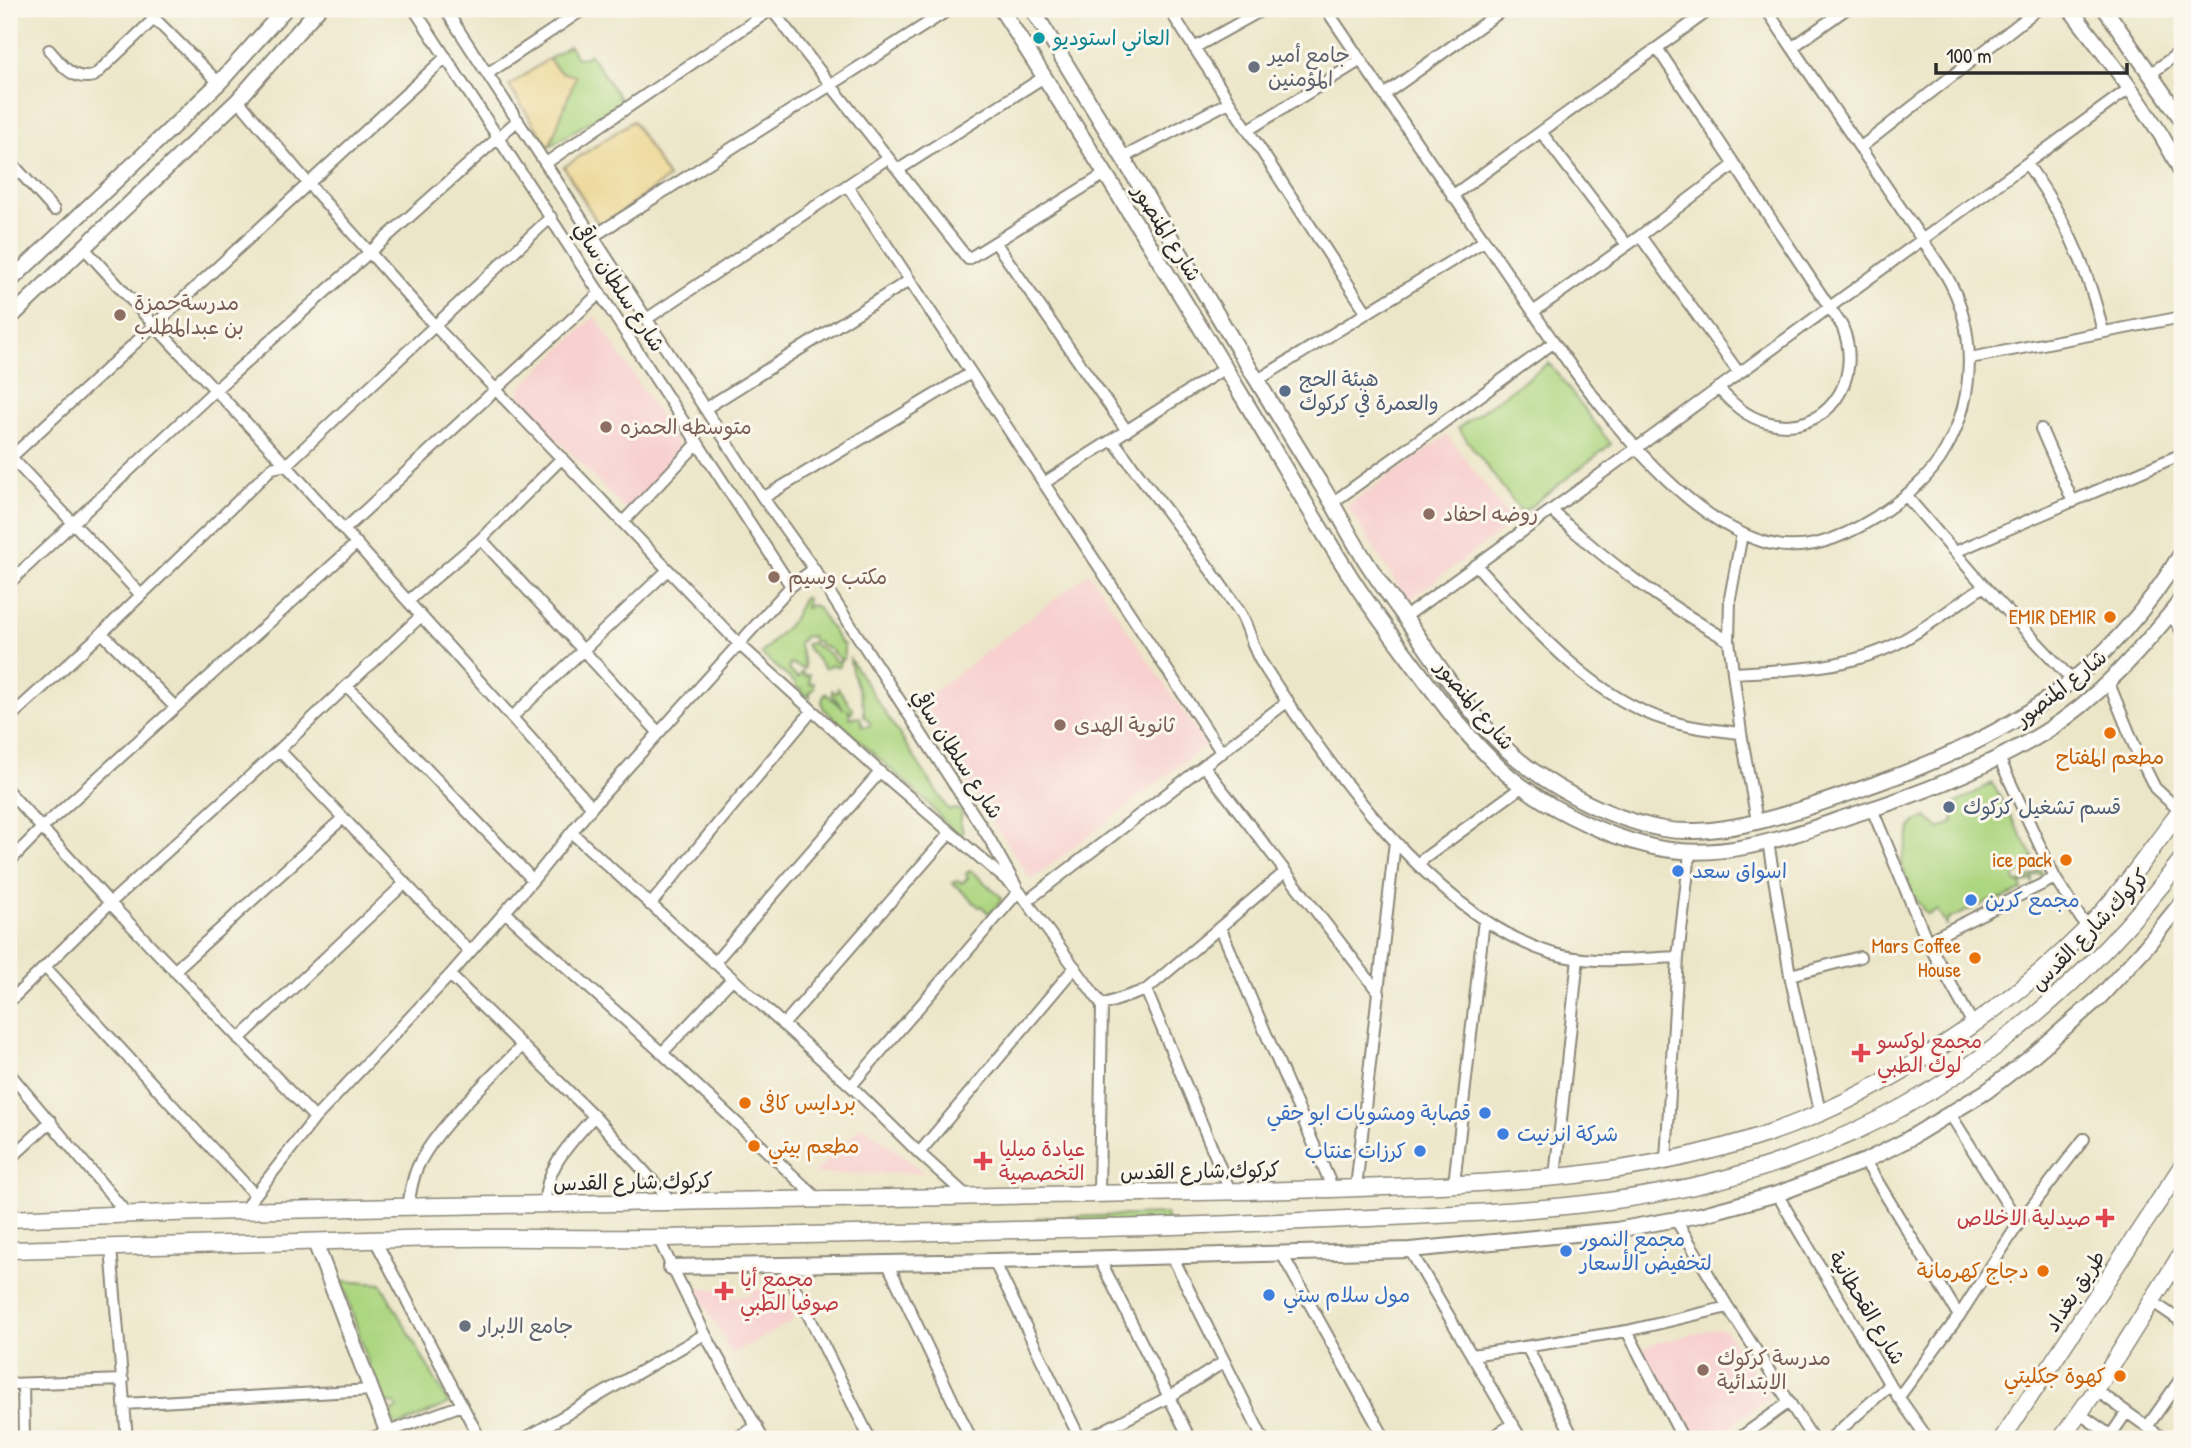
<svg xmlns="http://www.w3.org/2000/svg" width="2191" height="1448" font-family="'Patrick Hand','Playpen Sans Arabic',sans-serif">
	<rect width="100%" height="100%" fill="#fbf7ec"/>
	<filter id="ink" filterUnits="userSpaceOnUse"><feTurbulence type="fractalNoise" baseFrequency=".0143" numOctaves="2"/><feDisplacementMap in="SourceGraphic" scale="14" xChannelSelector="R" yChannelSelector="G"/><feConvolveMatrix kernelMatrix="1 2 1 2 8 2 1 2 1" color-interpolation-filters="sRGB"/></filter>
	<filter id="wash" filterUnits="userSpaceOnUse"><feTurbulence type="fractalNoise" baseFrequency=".00686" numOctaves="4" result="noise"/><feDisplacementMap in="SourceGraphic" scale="28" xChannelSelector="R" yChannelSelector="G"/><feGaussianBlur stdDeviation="1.57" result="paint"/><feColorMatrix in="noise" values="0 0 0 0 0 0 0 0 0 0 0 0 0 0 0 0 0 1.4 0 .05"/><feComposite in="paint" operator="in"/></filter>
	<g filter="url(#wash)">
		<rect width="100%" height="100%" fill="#ece6c9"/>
		<path fill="#f7d0cf" d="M 595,316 L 682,450 L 626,510 L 522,403 L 519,394 L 521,387 Z
			M 1447,435 L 1513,522 L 1408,601 L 1347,506 Z
			M 1089,573 L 1206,745 L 1031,880 L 916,705 Z
			M 863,1125 L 924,1173 L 813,1174 Z
			M 695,1288 L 727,1291 L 733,1297 L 750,1295 L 754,1290 L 778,1290 L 792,1313 L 793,1321 L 732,1354 Z
			M 1719,1328 L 1726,1331 L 1768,1392 L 1768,1398 L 1713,1439 L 1688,1439 L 1642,1349 L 1652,1344 Z"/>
		<path fill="#add681" stroke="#6c8056" stroke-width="2" d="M 569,46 L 577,58 L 586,57 L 590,54 L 622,102 L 550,146 L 575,77 L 560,72 L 549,59 Z
			M 1549,363 L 1611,444 L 1522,513 L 1458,428 Z
			M 804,597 L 807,599 L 806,608 L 813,605 L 817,607 L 840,642 L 844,645 L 844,658 L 841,660 L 830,649 L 819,644 L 818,641 L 813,641 L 811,636 L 803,637 L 802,641 L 798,642 L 805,666 L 804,669 L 790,663 L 789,670 L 798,678 L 802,672 L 804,676 L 809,675 L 810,684 L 814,683 L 814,688 L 810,693 L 810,698 L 806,694 L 803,696 L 802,690 L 795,687 L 795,683 L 761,654 L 792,621 Z
			M 812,643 L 828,653 L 836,662 L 841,661 L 839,667 L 832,665 L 825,669 L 807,647 L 806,644 Z
			M 850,659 L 946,806 L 949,810 L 957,809 L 962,812 L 960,824 L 963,831 L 960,838 C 953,830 931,809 929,804 L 823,708 L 822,701 L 825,693 L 844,709 L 832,695 L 832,690 L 836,693 L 838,688 L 853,709 L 852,713 L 848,710 L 850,718 L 860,717 L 863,727 L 870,726 L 870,722 L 864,716 C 866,699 851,678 850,659 Z
			M 1992,783 L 2043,874 L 2041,876 L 2036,868 L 2030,871 L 2026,870 L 2016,875 L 2014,879 L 2017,884 L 2037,873 L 2037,875 L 2033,877 L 2033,883 L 2031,880 L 2021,884 L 2022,890 L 2001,899 L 1997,898 L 1948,919 L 1946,925 L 1937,910 L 1927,915 L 1913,895 L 1901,864 L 1911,827 L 1915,822 L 1927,817 L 1940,829 L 1953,821 L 1954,817 L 1949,807 Z
			M 970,870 L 1001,897 L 1001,901 L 990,914 L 981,906 L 979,907 L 953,883 L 957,881 L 962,883 L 968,878 L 966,874 Z
			M 1166,1214 L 1168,1221 L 1038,1225 L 1036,1218 Z
			M 342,1281 L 381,1284 L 448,1402 L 448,1404 L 397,1427 L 391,1417 L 393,1410 L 397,1409 L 395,1404 L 384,1402 L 383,1395 L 380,1399 Z"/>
		<path fill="#eeda9e" stroke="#8c8264" stroke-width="2" d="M 548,59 L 560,72 L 576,76 L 549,147 L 509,86 Z
			M 633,121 L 668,178 L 600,227 L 564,167 Z"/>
	</g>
	<g filter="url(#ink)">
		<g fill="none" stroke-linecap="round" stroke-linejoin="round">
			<g stroke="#8c887a" stroke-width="14">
				<path id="street" d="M 145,9 L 219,83
					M 414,9 L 791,586
					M 445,9 L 763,498 L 814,569 L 989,838 L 1016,886
					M 771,9 L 968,259 L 1105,174
					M 1169,9 L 1367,313
					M 1326,9 C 1379,87 1431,165 1485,241 C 1549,333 1652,506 1761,541 C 1802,555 1841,539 1876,517 C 1904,498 1929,480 1946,449 C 1976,396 1977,328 1946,275 L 1766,9
					M 1793,47 L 1846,9
					M 1194,48 L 1264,9
					M 1657,48 L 1842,326 C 1865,379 1826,439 1766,422 C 1746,417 1732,403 1718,388
					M 49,50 C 62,65 72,81 94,76 L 155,18
					M 2152,73 L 2182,50
					M 487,74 L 584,9
					M 1384,95 L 1504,9
					M 238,100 L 307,182 L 435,326 L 740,645 L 880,772 L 1019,891 L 1102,1005 L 1099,1194
					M 1248,130 L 1361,60
					M 1541,132 L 1627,245
					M 1861,147 L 2038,9
					M 1124,157 L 1229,102
					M 9,160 L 54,210
					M 546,163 L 772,9
					M 2027,164 C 2064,215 2089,270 2103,332
					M 898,170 L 1044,77
					M 847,185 L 1222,753
					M 1452,196 L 1711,9
					M 594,236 L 950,9
					M 1640,236 L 1739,373
					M 995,242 L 1127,431
					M 84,248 L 155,326 L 286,465 L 592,807
					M 1533,312 L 1640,236 L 1734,165
					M 648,318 L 888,158
					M 1970,358 L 2182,317
					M 1256,381 L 1484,241
					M 706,408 L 910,280
					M 2041,429 L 2073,502
					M 1113,440 C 1155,497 1200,552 1239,611 C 1249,626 1251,644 1260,660 C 1324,761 1433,916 1551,953 C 1591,965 1637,959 1678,957
					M 9,455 L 141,595
					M 9,459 L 446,57
					M 1044,483 L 1225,368
					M 1907,497 L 1984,586 L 2073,681
					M 763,498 L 971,373
					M 1332,503 L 1553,343
					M 1551,510 C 1609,564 1661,601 1729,641
					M 623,522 L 698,443
					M 344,530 L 600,293
					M 1742,534 L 1730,598 L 1729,641 L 1741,733 L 1757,821
					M 481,539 L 659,733
					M 1955,552 L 2182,454
					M 1476,565 C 1528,622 1590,697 1666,720 C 1690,728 1716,730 1741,733
					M 9,583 L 215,390 L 518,120
					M 408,601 L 481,539 L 562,458
					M 1405,617 L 2130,88
					M 102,633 L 175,707
					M 1733,673 C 1788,670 1848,669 1898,643 C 1928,627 1956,605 1984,586
					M 2108,681 L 2137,752 L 2155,788 L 2180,811
					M 347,686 L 533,880
					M 512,717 L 668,570
					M 9,718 L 102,633 L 272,468 L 286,465 L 551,217
					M 279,750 L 469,951
					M 1999,758 L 2055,878 L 2087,928
					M 1204,766 L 1379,993
					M 9,792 L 110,903 L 315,1118
					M 1872,809 L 1927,941 L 1973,1024
					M 572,833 L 851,1086 L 919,1153 L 968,1197
					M 1768,842 L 1790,975 L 1820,1112
					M 9,862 L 42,828 L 357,543
					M 1418,863 L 1523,786
					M 1027,901 L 1288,701
					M 650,905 L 812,711
					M 505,912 L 662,1053 L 819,1200
					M 1220,927 L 1333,1189
					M 1927,941 L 2055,878
					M 714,963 L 880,772
					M 45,967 L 255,1195
					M 174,971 L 343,818
					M 450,975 L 594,1116 L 672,1202
					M 1790,975 L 1860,957
					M 1146,990 L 1230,1191
					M 9,1002 L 110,903 L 279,750 L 421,616
					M 1102,1005 L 1146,990 L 1285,872
					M 783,1025 L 950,833
					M 239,1039 L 405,883
					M 662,1053 L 732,979
					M 9,1073 L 127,1214
					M 851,1086 L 1019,891
					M 1950,1114 L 2019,1223
					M 919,1153 L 1075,967
					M 9,1160 L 51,1121
					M 1666,1160 L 1678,957 L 1690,853
					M 1865,1161 L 1959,1316
					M 1555,1177 L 1578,958
					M 1454,1184 L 1484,920
					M 1356,1188 L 1395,841
					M 1777,1194 L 1890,1385 L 1928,1439
					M 545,1204 C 545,1166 571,1143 594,1116
					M 408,1208 C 410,1193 412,1179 418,1166 C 437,1126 490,1079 522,1046
					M 242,1212 L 315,1118 L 450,975 L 533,880 L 592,807 L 791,586 L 814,569
					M 1676,1220 L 1728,1307 L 1813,1439
					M 658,1238 L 705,1334 L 763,1439
					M 375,1240 L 480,1439
					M 111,1248 L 127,1439
					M 1410,1250 L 1521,1439
					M 1282,1254 L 1385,1439
					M 1172,1256 L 1263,1439
					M 1099,1258 L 1190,1439
					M 994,1261 L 1080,1439
					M 887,1262 L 971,1439
					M 783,1264 L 870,1439
					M 2153,1302 L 2182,1322
					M 1627,1331 L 1683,1439
					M 1527,1347 L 1574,1439
					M 1472,1355 L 1627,1331 L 1728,1307
					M 9,1384 L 123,1380
					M 23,1384 L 24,1439
					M 2096,1390 L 2164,1439
					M 1898,1398 L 1959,1316 L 2019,1223 L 2084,1139
					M 124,1404 L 372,1390
					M 2080,1414 L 2116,1439
					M 2147,1427 L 2182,1377
					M 2111,1435 L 2126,1413
					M 369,1439 L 462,1405
					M 524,1439 L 705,1334
					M 734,1439 L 757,1426
					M 1087,1439 L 1169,1397 L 1224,1362
					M 1489,1439 L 1513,1424
					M 1738,1439 L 1788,1403
					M 1830,1439 L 1890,1385"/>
			</g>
			<g stroke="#8c887a" stroke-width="18">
				<path id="secondary" d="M 1001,9 C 1086,142 1170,276 1251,411 C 1283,465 1314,519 1347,571 C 1368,605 1392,636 1416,668 C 1441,701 1466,736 1497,765 C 1536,803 1601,835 1653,847 C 1726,863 1791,835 1859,813 C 1923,793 1988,767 2045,732 C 2098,699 2140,651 2179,603
					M 1032,9 C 1130,166 1222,326 1320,483 C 1335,506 1347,531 1362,555 C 1381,586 1404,615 1424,645 C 1446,677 1469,710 1495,738 C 1536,781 1605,818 1663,829 C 1725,840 1816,805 1875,784 C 2008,737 2108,676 2182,552
					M 2070,9 C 2110,61 2153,114 2182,173
					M 2105,9 L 2182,120
					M 9,282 L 219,83 L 285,9
					M 9,319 L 238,100 L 318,9
					M 315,1242 L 390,1439
					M 671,1267 L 994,1261 L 1410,1250 L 1616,1230 L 1700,1215 L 1777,1194 L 1865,1161 L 1905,1141 L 1987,1091 L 2031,1057 L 2099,998 L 2144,949 L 2182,902"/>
			</g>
			<g stroke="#8c887a" stroke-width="19">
				<path id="primary" d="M 2180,601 L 2174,613 L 2182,627
					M 9,1219 C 371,1204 733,1202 1095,1194 C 1191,1192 1288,1191 1384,1187 C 1526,1183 1671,1174 1804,1120 C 1905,1079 2022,998 2097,918 C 2128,884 2154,845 2182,809
					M 9,1250 C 154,1247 300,1241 446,1238 C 518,1237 591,1239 664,1238 C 810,1235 955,1232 1101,1228 C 1204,1226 1308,1221 1411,1216 C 1544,1210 1670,1203 1796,1156 C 1952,1099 2082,991 2182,859
					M 2002,1439 L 2182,1166
					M 2061,1439 L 2096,1390 L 2182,1253"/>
			</g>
			<use href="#street" stroke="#fff" stroke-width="10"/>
			<use href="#secondary" stroke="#fff" stroke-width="14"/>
			<use href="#primary" stroke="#fff" stroke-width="16"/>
		</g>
	</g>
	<circle fill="#0f9aa8" stroke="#fbf7ec" stroke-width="2.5" cx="1039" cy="38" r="7"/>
	<g fill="#6b7280" stroke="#fbf7ec" stroke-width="2.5">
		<circle cx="1254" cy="67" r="7"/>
		<circle cx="465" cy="1326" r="7"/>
	</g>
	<g fill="#8d6e63" stroke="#fbf7ec" stroke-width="2.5">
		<circle cx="120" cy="315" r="7"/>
		<circle cx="606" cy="427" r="7"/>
		<circle cx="1429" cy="514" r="7"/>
		<circle cx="774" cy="577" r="7"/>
		<circle cx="1060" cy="725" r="7"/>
		<circle cx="1703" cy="1370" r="7"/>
	</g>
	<g fill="#5c6f8a" stroke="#fbf7ec" stroke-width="2.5">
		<circle cx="1285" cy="391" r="7"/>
		<circle cx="1949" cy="807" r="7"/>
	</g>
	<g fill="#e8710a" stroke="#fbf7ec" stroke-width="2.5">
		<circle cx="2110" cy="617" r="7"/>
		<circle cx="2110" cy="733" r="7"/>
		<circle cx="2066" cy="860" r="7"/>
		<circle cx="1975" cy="958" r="7"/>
		<circle cx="745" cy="1103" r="7"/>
		<circle cx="754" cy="1146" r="7"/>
		<circle cx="2043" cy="1271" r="7"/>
		<circle cx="2120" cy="1376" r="7"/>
	</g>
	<g fill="#3f7fe0" stroke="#fbf7ec" stroke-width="2.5">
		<circle cx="1678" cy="871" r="7"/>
		<circle cx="1971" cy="900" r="7"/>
		<circle cx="1485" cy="1113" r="7"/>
		<circle cx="1503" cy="1134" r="7"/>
		<circle cx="1420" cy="1151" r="7"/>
		<circle cx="1566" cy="1251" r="7"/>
		<circle cx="1269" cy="1295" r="7"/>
	</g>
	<g fill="#e0444e" stroke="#fbf7ec" stroke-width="2.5">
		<path d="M1857.5 1042.5h7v7h7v7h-7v7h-7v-7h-7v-7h7z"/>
		<path d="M979.5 1150.5h7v7h7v7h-7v7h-7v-7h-7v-7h7z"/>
		<path d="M2101.5 1207.5h7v7h7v7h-7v7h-7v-7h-7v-7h7z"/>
		<path d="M720.5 1280.5h7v7h7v7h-7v7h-7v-7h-7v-7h7z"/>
	</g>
	<g text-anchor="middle" stroke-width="6" stroke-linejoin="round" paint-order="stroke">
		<g font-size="21" fill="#0d838f" stroke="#fbf7ec" text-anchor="start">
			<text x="1053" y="45">العاني استوديو</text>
		</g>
		<g font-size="21" fill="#5b616d" stroke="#fbf7ec" text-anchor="start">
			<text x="1268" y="62">جامع أمير<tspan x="1268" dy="24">المؤمنين</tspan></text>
			<text x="479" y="1333">جامع الابرار</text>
		</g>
		<g font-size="21" fill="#2b2b2b" stroke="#fbf7ec">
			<text transform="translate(1167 233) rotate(58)" y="7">شارع المنصور</text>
			<text transform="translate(619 287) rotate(57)" y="7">شارع سلطان ساقي</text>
			<text transform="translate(2061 688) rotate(-38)" y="7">شارع المنصور</text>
			<text transform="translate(1475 705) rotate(50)" y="7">شارع المنصور</text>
			<text transform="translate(957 754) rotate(57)" y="7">شارع سلطان ساقي</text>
			<text transform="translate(2090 930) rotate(-46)" y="7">كركوك,شارع القدس</text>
			<text transform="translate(1200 1171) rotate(-1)" y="7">كركوك,شارع القدس</text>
			<text transform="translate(633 1182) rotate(-1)" y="7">كركوك,شارع القدس</text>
			<text transform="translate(2075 1291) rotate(-57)" y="7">طريق بغداد</text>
			<text transform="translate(1867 1308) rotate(59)" y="7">شارع القحطانية</text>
		</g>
		<g font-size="21" fill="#785e54" stroke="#fbf7ec" text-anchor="start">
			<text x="134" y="310">مدرسةحمزة<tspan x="134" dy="24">بن عبدالمطلب</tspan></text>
			<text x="620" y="434">متوسطه الحمزه</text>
			<text x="1443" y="521">روضه احفاد</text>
			<text x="788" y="584">مكتب وسيم</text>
			<text x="1074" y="732">ثانوية الهدى</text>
			<text x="1717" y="1365">مدرسة كركوك<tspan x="1717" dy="24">الابتدائية</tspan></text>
		</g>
		<g font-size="21" fill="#4e5e75" stroke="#fbf7ec" text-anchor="start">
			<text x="1299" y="386">هيئة الحج<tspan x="1299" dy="24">والعمرة في كركوك</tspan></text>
			<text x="1963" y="814">قسم تشغيل كركوك</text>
		</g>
		<g font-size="21" fill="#c56008" stroke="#fbf7ec" text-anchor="end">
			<text x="2096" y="624">EMIR DEMIR</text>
			<text x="2110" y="764" text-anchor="middle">مطعم المفتاح</text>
			<text x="2052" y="867">ice pack</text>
			<text x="1961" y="953">Mars Coffee<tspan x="1961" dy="24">House</tspan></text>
			<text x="759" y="1110" text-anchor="start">بردايس کافى</text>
			<text x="768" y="1153" text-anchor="start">مطعم بيتي</text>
			<text x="2029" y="1278">دجاج كهرمانة</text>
			<text x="2106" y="1383">كهوة جكليتي</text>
		</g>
		<g font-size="21" fill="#366cbe" stroke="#fbf7ec" text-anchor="start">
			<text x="1692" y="878">اسواق سعد</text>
			<text x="1985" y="907">مجمع كرين</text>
			<text x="1471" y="1120" text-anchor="end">قصابة ومشويات ابو حقي</text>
			<text x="1517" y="1141">شركة انرنيت</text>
			<text x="1406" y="1158" text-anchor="end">كرزات عنتاب</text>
			<text x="1580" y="1246">مجمع النمور<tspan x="1580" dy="24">لتخفيض الأسعار</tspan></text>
			<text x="1283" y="1302">مول سلام ستي</text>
		</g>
		<g font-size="21" fill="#be3a42" stroke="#fbf7ec" text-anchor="start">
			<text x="1877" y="1048">مجمع لوكسو<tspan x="1877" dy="24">لوك الطبي</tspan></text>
			<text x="999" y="1156">عيادة ميليا<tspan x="999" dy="24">التخصصية</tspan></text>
			<text x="2091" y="1225" text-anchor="end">صيدلية الاخلاص</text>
			<text x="740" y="1286">مجمع أيا<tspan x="740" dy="24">صوفيا الطبي</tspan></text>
		</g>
	</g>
	<rect width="2191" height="1448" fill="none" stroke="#fbf7ec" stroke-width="35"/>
	<path d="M1936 63v10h191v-10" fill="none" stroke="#2b2b2b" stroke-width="3.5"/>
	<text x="1946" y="63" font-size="21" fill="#2b2b2b" stroke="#fbf7ec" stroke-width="5" paint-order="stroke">100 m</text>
</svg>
